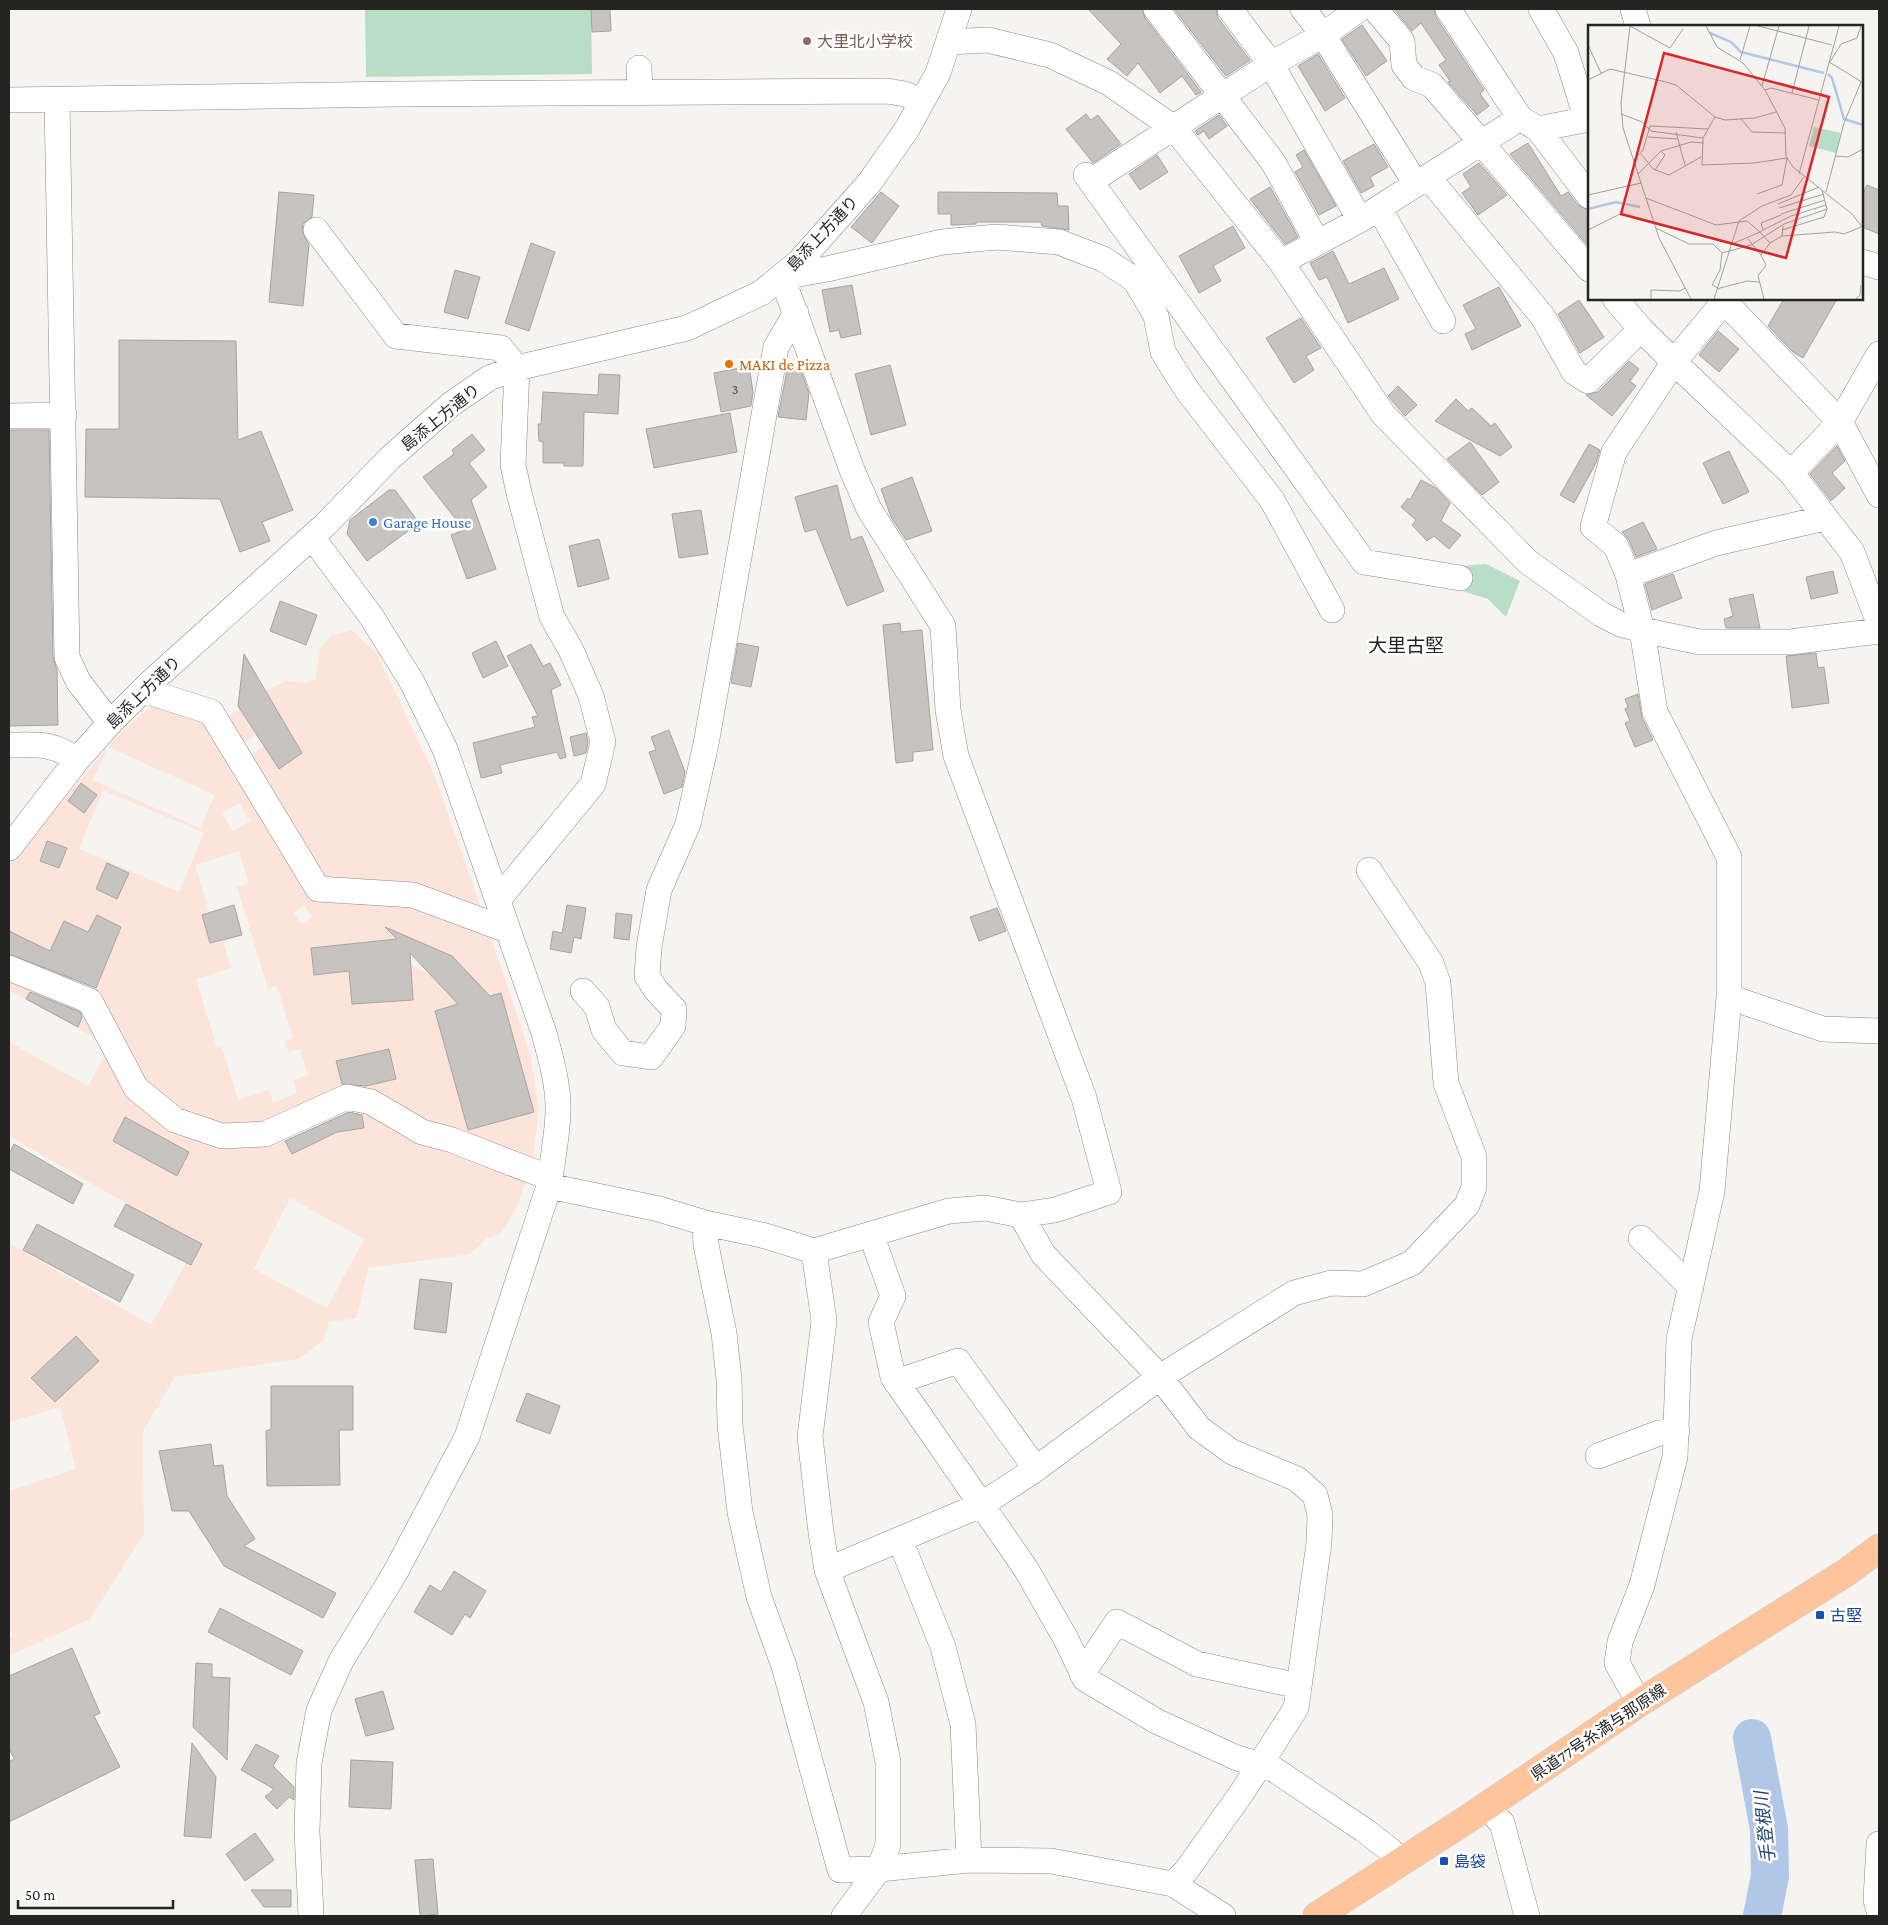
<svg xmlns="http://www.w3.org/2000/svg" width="1888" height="1925" font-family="'Crimson Pro','Noto Sans JP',serif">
	<rect width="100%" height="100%" fill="#f5f4f0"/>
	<path fill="#fde4db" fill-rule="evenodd" d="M 352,630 L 377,654 L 434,774 L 489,931 L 531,1057 L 539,1108 L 533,1159 L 516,1209 L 500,1235 L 487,1238 L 470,1254 L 368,1268 L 357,1318 L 329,1322 L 323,1341 L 298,1359 L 175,1377 L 143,1431 L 144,1534 L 90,1619 L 9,1656 L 9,1638 L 13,1636 L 9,1625 L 9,1491 L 76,1469 L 60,1407 L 9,1422 L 9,1243 L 151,1325 L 197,1244 L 9,1136 L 9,1042 L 88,1086 L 110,1046 L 9,990 L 9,956 L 93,994 L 121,928 L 97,915 L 88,932 L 64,922 L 50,951 L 9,931 L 9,863 L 116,738 L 154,703 L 202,720 L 210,729 L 265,691 L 286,681 L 305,683 L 315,680 L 320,649 L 331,636 ZM 265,691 L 302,753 L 279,769 L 264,746 L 252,754 L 244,743 L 256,735 L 239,708 ZM 108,747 L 215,795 L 200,828 L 93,780 ZM 81,784 L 96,795 L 84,813 L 68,801 ZM 103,790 L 204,833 L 179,892 L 79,849 ZM 239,803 L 250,821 L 233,831 L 222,813 ZM 47,841 L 66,848 L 59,868 L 40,861 ZM 239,851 L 249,883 L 237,887 L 268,989 L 277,986 L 293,1038 L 285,1041 L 288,1052 L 300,1049 L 308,1075 L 293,1080 L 297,1094 L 273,1102 L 269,1090 L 238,1100 L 222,1047 L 217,1048 L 196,979 L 231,968 L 223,941 L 242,935 L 234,905 L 209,912 L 195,865 ZM 107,863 L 129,873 L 117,899 L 96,889 ZM 304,905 L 312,917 L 301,924 L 294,912 ZM 410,938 L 452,956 L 474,979 L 453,998 L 430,974 L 411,965 L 314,975 L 311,948 ZM 411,970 L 413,1000 L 352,1004 L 350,975 ZM 30,991 L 55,1003 L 50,1012 L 26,999 ZM 501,993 L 534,1112 L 468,1130 L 436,1011 ZM 65,1010 L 82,1018 L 77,1027 L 61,1019 ZM 389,1049 L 396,1079 L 344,1092 L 337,1061 ZM 361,1108 L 364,1128 L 327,1133 L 324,1114 ZM 319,1117 L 328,1136 L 292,1154 L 283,1136 ZM 125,1118 L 189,1152 L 177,1176 L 113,1141 ZM 290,1198 L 364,1239 L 327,1308 L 254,1269 ZM 76,1336 L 99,1361 L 54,1402 L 31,1377 Z"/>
	<path fill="#baddc6" d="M 365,9 L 591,9 L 592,74 L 366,77 Z
		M 1486,564 L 1520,581 L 1506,617 L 1488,599 L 1459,590 L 1462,566 Z"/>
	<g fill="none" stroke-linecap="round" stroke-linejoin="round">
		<path stroke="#b0c7e7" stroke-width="38" d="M 1752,1738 L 1769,1829 L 1770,1876 L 1762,1916"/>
	</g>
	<path fill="#c6c3c1" stroke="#a6a3a1" d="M 591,9 L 610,9 L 611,31 L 592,32 Z
		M 1088,9 L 1142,9 L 1145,18 L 1201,92 L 1196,95 L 1182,76 L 1160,93 L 1138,63 L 1127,76 L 1107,59 L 1121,44 Z
		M 1174,9 L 1216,9 L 1218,18 L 1250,60 L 1226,76 Z
		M 1394,9 L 1434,9 L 1436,17 L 1484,90 L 1480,94 L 1489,106 L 1477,115 L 1448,82 L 1450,81 L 1439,65 L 1446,60 L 1421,23 L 1412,31 Z
		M 1362,25 L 1387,61 L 1366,76 L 1342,39 Z
		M 1318,54 L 1345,98 L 1325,111 L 1298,66 Z
		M 1086,114 L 1091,120 L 1098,115 L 1121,144 L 1093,163 L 1066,129 Z
		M 1219,115 L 1227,126 L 1209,139 L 1204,131 L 1198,135 L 1195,131 Z
		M 1528,143 L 1561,196 L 1568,192 L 1578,205 L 1589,210 L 1589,247 L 1510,154 Z
		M 1374,144 L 1388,167 L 1370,177 L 1374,186 L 1361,193 L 1343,161 Z
		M 1304,150 L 1336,206 L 1319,215 L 1295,172 L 1303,167 L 1296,155 Z
		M 1157,155 L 1168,172 L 1140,190 L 1129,174 Z
		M 1479,163 L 1507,195 L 1478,215 L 1462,193 L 1471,187 L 1463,174 Z
		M 1867,185 L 1879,190 L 1879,234 L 1862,227 L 1862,196 Z
		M 1270,187 L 1298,237 L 1285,244 L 1250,199 Z
		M 279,192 L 314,195 L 312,217 L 303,224 L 302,231 L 309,245 L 303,306 L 269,302 Z
		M 881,192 L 899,206 L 872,243 L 851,227 Z
		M 938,192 L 1057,193 L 1058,206 L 1068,206 L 1069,230 L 1042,226 L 1041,222 L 976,222 L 976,224 L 951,225 L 951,214 L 938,214 Z
		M 1233,226 L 1245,248 L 1213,266 L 1221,281 L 1199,293 L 1179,256 Z
		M 531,243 L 555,252 L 529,331 L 505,323 Z
		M 1333,251 L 1349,284 L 1384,268 L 1399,299 L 1348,323 L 1327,277 L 1319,280 L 1310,263 Z
		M 455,270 L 480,277 L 468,319 L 444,312 Z
		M 852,285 L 861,334 L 841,338 L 839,330 L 830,332 L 822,290 Z
		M 1499,287 L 1521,326 L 1472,350 L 1465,334 L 1476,329 L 1463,305 Z
		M 1784,299 L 1837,299 L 1803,358 L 1793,352 L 1768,326 Z
		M 1579,300 L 1604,337 L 1580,353 L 1558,314 Z
		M 1301,318 L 1321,348 L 1306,356 L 1314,370 L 1294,383 L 1266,338 Z
		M 1718,331 L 1739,349 L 1719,372 L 1699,355 Z
		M 119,340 L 236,341 L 238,440 L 261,431 L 293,510 L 262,522 L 270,541 L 240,552 L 220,499 L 85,497 L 86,429 L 119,429 Z
		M 1629,361 L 1639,369 L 1630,381 L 1636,386 L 1612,416 L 1586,395 L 1598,392 Z
		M 890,365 L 906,425 L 871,435 L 855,374 Z
		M 749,366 L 753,392 L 751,406 L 721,412 L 714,373 Z
		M 787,370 L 801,371 L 809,393 L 806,420 L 778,417 Z
		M 599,374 L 620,375 L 618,414 L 584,412 L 583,466 L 564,466 L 564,463 L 543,463 L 543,442 L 539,441 L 538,424 L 541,424 L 543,392 L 598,395 Z
		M 1398,386 L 1417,405 L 1405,416 L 1388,396 Z
		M 1456,399 L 1468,411 L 1472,408 L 1491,426 L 1495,423 L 1512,447 L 1500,456 L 1435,421 Z
		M 730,413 L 737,452 L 654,468 L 646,429 Z
		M 9,430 L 49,430 L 53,657 L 57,670 L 58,725 L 9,726 Z
		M 472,434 L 485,450 L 469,463 L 487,487 L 471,500 L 496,569 L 467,579 L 451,535 L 464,530 L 423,477 L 454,454 L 452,450 Z
		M 1470,442 L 1499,482 L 1482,495 L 1447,459 Z
		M 1589,444 L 1600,450 L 1596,463 L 1574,503 L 1560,495 Z
		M 1837,446 L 1845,461 L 1832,473 L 1845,488 L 1831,501 L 1810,474 Z
		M 1729,451 L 1749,492 L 1723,504 L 1703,463 Z
		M 912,477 L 932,531 L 906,540 L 891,517 L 881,489 Z
		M 1421,480 L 1436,488 L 1450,503 L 1441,521 L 1461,535 L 1449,549 L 1434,536 L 1427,541 L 1412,525 L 1416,520 L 1401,507 L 1408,498 L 1410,500 Z
		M 837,485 L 851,540 L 862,536 L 884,591 L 847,606 L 816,529 L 805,532 L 795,497 Z
		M 389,490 L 395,490 L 419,523 L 367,561 L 347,534 L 350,520 Z
		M 701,510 L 708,554 L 679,558 L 672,514 Z
		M 1643,522 L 1657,549 L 1636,557 L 1629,540 L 1622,532 Z
		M 599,539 L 609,579 L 578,587 L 569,546 Z
		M 1833,571 L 1838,593 L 1811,599 L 1806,577 Z
		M 1673,574 L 1682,598 L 1652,610 L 1645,584 Z
		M 1753,594 L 1760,628 L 1726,628 L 1724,619 L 1733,616 L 1729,599 Z
		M 280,601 L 317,615 L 306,645 L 270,631 Z
		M 900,623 L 901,632 L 922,630 L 933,750 L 913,752 L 913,761 L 896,763 L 883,625 Z
		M 496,641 L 508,666 L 483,678 L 472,653 Z
		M 738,643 L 759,647 L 751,687 L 731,683 Z
		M 531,644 L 543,666 L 550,663 L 561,685 L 551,690 L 566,757 L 560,759 L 557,752 L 500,765 L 502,773 L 481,778 L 473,743 L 535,727 L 532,717 L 538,716 L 507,656 Z
		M 1816,653 L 1818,668 L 1824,667 L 1829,703 L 1792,708 L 1786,656 Z
		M 244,654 L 302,753 L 279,769 L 238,706 Z
		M 1638,694 L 1642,718 L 1653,740 L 1635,747 L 1625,723 L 1630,721 L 1625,709 L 1628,707 L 1625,699 Z
		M 669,730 L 685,772 L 682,787 L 664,794 L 649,752 L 656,750 L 651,737 Z
		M 586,733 L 588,742 L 586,753 L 574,756 L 570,737 Z
		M 81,783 L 97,795 L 84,813 L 68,801 Z
		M 47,841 L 67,848 L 59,868 L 40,861 Z
		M 107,863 L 129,873 L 117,899 L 96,889 Z
		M 234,905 L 242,935 L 210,943 L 202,915 Z
		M 567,905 L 586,908 L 581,939 L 574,937 L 571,953 L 550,949 L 553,931 L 562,933 Z
		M 997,908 L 1006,931 L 979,941 L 970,917 Z
		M 616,913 L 632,915 L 629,940 L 614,938 Z
		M 97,915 L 121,927 L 96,988 L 9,954 L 9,931 L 50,951 L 64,921 L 88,932 Z
		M 385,927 L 452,956 L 490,996 L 501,993 L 534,1112 L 468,1130 L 435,1011 L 458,1004 L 410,953 L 413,1000 L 352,1004 L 349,971 L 314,975 L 311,948 L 397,939 Z
		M 30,992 L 80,1012 L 82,1017 L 78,1027 L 26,999 Z
		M 389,1049 L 396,1079 L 366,1086 L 342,1084 L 336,1061 Z
		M 349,1112 L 362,1115 L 364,1128 L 337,1132 L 292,1154 L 285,1141 Z
		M 125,1117 L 189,1152 L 177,1176 L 113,1141 Z
		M 14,1144 L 83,1184 L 73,1204 L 9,1169 L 9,1154 Z
		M 126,1204 L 202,1244 L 191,1265 L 114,1226 Z
		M 37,1224 L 134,1275 L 120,1302 L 23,1250 Z
		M 420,1279 L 452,1283 L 446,1333 L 414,1329 Z
		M 76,1336 L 99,1361 L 55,1402 L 31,1378 Z
		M 271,1386 L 353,1386 L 353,1430 L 339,1430 L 340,1485 L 267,1486 L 266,1431 L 271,1429 Z
		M 527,1393 L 560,1406 L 550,1434 L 516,1421 Z
		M 211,1444 L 214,1466 L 223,1465 L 227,1496 L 255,1539 L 244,1546 L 336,1593 L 323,1618 L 224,1566 L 189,1511 L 172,1511 L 159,1451 Z
		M 454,1571 L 486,1591 L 470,1618 L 465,1614 L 452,1635 L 414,1612 L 430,1585 L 441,1592 Z
		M 220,1608 L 303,1651 L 291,1675 L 208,1632 Z
		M 72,1648 L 100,1713 L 94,1716 L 120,1767 L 9,1822 L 9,1762 L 14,1759 L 9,1748 L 9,1676 Z
		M 196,1663 L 212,1664 L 212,1677 L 230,1678 L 227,1760 L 193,1727 Z
		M 383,1691 L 394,1729 L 366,1736 L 355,1699 Z
		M 192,1743 L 216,1777 L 211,1838 L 184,1836 Z
		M 256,1744 L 279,1756 L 273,1766 L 294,1787 L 294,1800 L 289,1797 L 277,1809 L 265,1797 L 274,1789 L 241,1770 Z
		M 351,1760 L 393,1762 L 391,1809 L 349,1807 Z
		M 255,1833 L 274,1860 L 245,1881 L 226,1854 Z
		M 433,1859 L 438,1914 L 420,1916 L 415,1860 Z
		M 251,1890 L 291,1890 L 291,1907 L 264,1907 Z"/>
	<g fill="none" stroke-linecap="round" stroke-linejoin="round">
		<g stroke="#8b8986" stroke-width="26">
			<path id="minor" d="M 1156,9 L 1273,162 L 1317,242
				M 1230,9 L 1271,64 L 1360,220
				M 1303,9 L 1323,35 L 1416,184
				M 1375,9 L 1402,41 L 1404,65 L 1414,78 L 1432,85 L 1589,269
				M 1448,9 L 1520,118 L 1538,129 L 1589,196
				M 1541,9 L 1566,53 L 1587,120
				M 1633,9 L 1638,26
				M 949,42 L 988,40 L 1050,55 L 1109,83 L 1174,128 L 1281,262 L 1383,414 L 1528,562 L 1601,614 L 1620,624 L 1642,630 L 1700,642 L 1790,642 L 1879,631
				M 639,68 L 640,92
				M 9,100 L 398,94 L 887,91 L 905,94 L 922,102
				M 57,100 L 67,657 L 78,681 L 110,723
				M 1538,129 L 1589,119
				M 1086,175 L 1364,562 L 1460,578
				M 1428,177 L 1543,317 L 1574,372 L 1588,381 L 1641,329 L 1674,362 L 1614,452 L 1593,527 L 1616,546 L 1628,575 L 1642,630 L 1655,712 L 1729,857 L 1729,997 L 1712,1191 L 1679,1339 L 1675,1457 L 1642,1585 L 1620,1642 L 1617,1663 L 1639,1703
				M 1091,181 L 1271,64 L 1323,35 L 1359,9
				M 1379,208 L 1443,321
				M 316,230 L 396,336 L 501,348 L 517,368 L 513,465 L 519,493 L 552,617 L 571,650 L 591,696 L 603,742 L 593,784 L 498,900
				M 1281,262 L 1360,220 L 1520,118
				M 1862,262 L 1879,267
				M 1615,299 L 1641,329
				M 1722,299 L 1840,422 L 1879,495
				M 1726,299 L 1674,362 L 1791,473 L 1852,552 L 1879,623
				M 9,416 L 64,415
				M 1791,473 L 1840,422 L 1879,354
				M 1628,575 L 1716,543 L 1825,518
				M 143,690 L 211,712 L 318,889 L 413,895 L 507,930
				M 9,745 C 37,745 53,742 77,760
				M 9,848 L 77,760 L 110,723 L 149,684 L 326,524 L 390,458 L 450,405 L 489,378 L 517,368 L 687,328 L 761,293 L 799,262 L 870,182 L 907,129 L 938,73 L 959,9
				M 9,968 L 90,1001 L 136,1088 L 175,1120 L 222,1136 L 265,1134 L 347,1097 L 371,1102 L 422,1132 L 452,1140 L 550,1178
				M 583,991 L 597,1007 L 604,1030 L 623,1053 L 651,1057 L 673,1026 L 674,1009 L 656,990 L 647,976 L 649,947 L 659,890 L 688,824 L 706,744 L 776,347 L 796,313
				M 1729,997 L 1823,1029 L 1879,1031
				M 549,1186 L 659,1209 L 705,1223 L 762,1235 L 814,1251 L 949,1211 L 985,1208 L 1021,1215 L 1055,1210 L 1109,1192 L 1084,1098 L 956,756 L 948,710 L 943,626 L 869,509 L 852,470 L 782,277 L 827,269 L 942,242 L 997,237 L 1059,242 L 1103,259 L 1135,280 L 1156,316 L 1163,352 L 1187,390 L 1272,500 L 1332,610
				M 1021,1215 L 1043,1254 L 1160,1377 L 1199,1428 L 1232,1452 L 1297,1479 L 1315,1495 L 1320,1515 L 1319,1543 L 1296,1708 L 1243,1791 L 1186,1871 L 1173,1884
				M 705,1223 L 706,1245 L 724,1333 L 729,1379 L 730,1425 L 740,1512 L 759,1597 L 784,1666 L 840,1870 L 879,1869 L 969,1860 L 1051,1861 L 1173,1884 L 1223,1916
				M 871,1234 L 893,1296 L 881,1322 L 893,1377 L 1026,1569 L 1066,1639 L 1085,1679 L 1158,1722 L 1237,1758 L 1272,1768 L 1364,1830 L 1390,1850 L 1399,1863
				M 1641,1238 L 1691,1287
				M 814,1251 L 824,1321 L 810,1437 L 821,1532 L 827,1570 L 876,1702 L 888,1762 L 888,1845 L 879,1869 L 844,1916
				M 896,1382 L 958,1361 L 1036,1469
				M 1598,1456 L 1659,1433 L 1677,1431
				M 900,1540 L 943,1647 L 963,1724 L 969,1860
				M 827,1570 L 981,1505 L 1033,1471 L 1160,1377 L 1294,1293 L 1331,1283 L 1363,1284 L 1412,1263 L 1467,1205 L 1474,1187 L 1474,1157 L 1446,1083 L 1438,983 L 1431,963 L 1369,870
				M 1082,1674 L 1117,1622 L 1197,1664 L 1299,1686
				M 1485,1806 L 1502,1823 L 1527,1916
				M 1879,1844 L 1876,1900 L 1879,1911
				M 311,1916 L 307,1831 L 309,1763 L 319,1710 L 341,1661 L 395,1573 L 467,1437 L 549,1186 C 552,1162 557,1138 558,1113 C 559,1086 551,1059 544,1033 L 445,749 L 412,682 L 371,616 L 312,537"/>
		</g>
		<g stroke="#cfcfce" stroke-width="29">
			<path id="major" d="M 1317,1916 L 1466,1820 L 1639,1703 L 1847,1572 L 1879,1548"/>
		</g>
		<use href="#minor" stroke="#fff" stroke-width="25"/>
		<use href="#major" stroke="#fec49b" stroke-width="28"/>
	</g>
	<circle fill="#8d6e63" stroke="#fff" stroke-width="2" cx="807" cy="41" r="5"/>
	<circle fill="#e8710a" stroke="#fff" stroke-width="2" cx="729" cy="364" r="5"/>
	<circle fill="#3f7fe0" stroke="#fff" stroke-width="2" cx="373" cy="522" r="5"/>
	<g fill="#1a4fb4" stroke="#fff" stroke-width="2">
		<rect x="1815" y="1610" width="10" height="10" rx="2.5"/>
		<rect x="1439" y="1856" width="10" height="10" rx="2.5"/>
	</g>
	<g text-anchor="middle" stroke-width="5" stroke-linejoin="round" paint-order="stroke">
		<g font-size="14" fill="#4c4c4a">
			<text x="735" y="394">3</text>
		</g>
		<g font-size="16" fill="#785e54" stroke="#fff" text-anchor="start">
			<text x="817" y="47">大里北小学校</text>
		</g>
		<g font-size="16" fill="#242422" stroke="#fff">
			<text transform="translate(822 233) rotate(-47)" y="6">島添上方通り</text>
			<text transform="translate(440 417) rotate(-39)" y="6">島添上方通り</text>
			<text transform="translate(143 692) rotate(-44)" y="6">島添上方通り</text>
			<text transform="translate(1598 1732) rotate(-34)" y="6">県道77号糸満与那原線</text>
		</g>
		<g font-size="16" fill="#c56008" stroke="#fff" text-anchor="start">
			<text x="739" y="370">MAKI de Pizza</text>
		</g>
		<g font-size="16" fill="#366cbe" stroke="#fff" text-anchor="start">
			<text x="383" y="528">Garage House</text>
		</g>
		<g font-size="16" fill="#164399" stroke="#fff" text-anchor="start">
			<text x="1830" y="1621">古堅</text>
			<text x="1454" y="1867">島袋</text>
		</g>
		<g font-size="18" font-style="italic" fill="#274771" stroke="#fff">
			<text transform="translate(1765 1827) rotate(-96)" y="6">手登根川</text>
		</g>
		<g font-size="19" fill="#242422" stroke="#fff">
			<text x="1406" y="652">大里古堅</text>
		</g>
	</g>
	<g transform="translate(1588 25)">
		<rect width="275" height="275" fill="#f5f4f0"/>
		<path d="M 226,102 L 253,108 L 248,128 L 221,121 Z" fill="#baddc6"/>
		<path fill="none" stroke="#b0c7e7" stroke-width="2.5" d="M 122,8 L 143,17 L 153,27 L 236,48M 240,49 L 244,53 L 256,94 L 275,100M 0,184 L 28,177 L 52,182"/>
		<path fill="none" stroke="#a1a19e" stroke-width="1" d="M 42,1 L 82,23 L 95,4M 42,1 L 33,78 L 35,103 L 71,213 L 103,274M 118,1 L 129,22 L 155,38 L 177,65 L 197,103 L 198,131 L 205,142 L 264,189 L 275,203M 170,1 L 244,20M 0,20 L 13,48M 152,35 L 162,1M 241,37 L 274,57M 242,37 L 253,19 L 269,13 L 273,1M 0,55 L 22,44 L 78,57 L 88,60 L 127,92 L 137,95 L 167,93 L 188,87M 174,61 L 191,1M 177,65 L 183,63 L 231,75M 204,68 L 221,1M 33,89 L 54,97 L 63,106 L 115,113M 127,92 L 115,113 L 114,140 L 166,138 L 199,133 L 194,160 L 169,169M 153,94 L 164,107 L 198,108M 88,107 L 97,140M 60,112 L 89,114M 275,126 L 275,147M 53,129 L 65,144 L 81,150 L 113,132M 248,131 L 260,132 L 275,124M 46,135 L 55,125 L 62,101 L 120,104M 67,145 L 77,130 L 74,127M 50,149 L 73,126 L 103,117 L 116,118M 211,149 L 251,1M 238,167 L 256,98 L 273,57M 0,170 L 53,158M 58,173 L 128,200 L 159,196 L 172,207 L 175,205 L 173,198 L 193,190M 190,179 L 231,162M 191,183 L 236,169M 193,189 L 237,175M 68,203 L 101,219 L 125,219 L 134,228 L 163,220 L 196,199 L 239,184 L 234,165M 0,205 L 32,189 L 66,197M 175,205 L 203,191 L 238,180M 194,205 L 236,192 L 239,184M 194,211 L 247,207 L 256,209 L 273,202M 160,214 L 173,230M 144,219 L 172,207 L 182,218M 132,263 L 159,256 L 171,257M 132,264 L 124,260 L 132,245 L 134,228M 63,274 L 63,265 L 92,266 L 97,263M 126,274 L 151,196 L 174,181 L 203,170 L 216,152M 176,274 L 170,251 L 178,240 L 173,230 L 182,218 L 194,211 L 195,201M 268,274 L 272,270 L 273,260"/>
		<path fill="#d62828" fill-opacity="0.15" stroke="#d62828" stroke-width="2.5" d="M 76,28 L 241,72 L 198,233 L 33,189 Z"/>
		<rect width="275" height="275" fill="none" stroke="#242422" stroke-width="2.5"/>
	</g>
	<rect width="1888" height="1925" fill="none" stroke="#242422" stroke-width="20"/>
	<path d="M18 1900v8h155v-8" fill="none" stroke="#242422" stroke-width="2.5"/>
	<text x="25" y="1900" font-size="15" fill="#242422" stroke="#ffffff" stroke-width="4" paint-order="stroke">50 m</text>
</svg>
